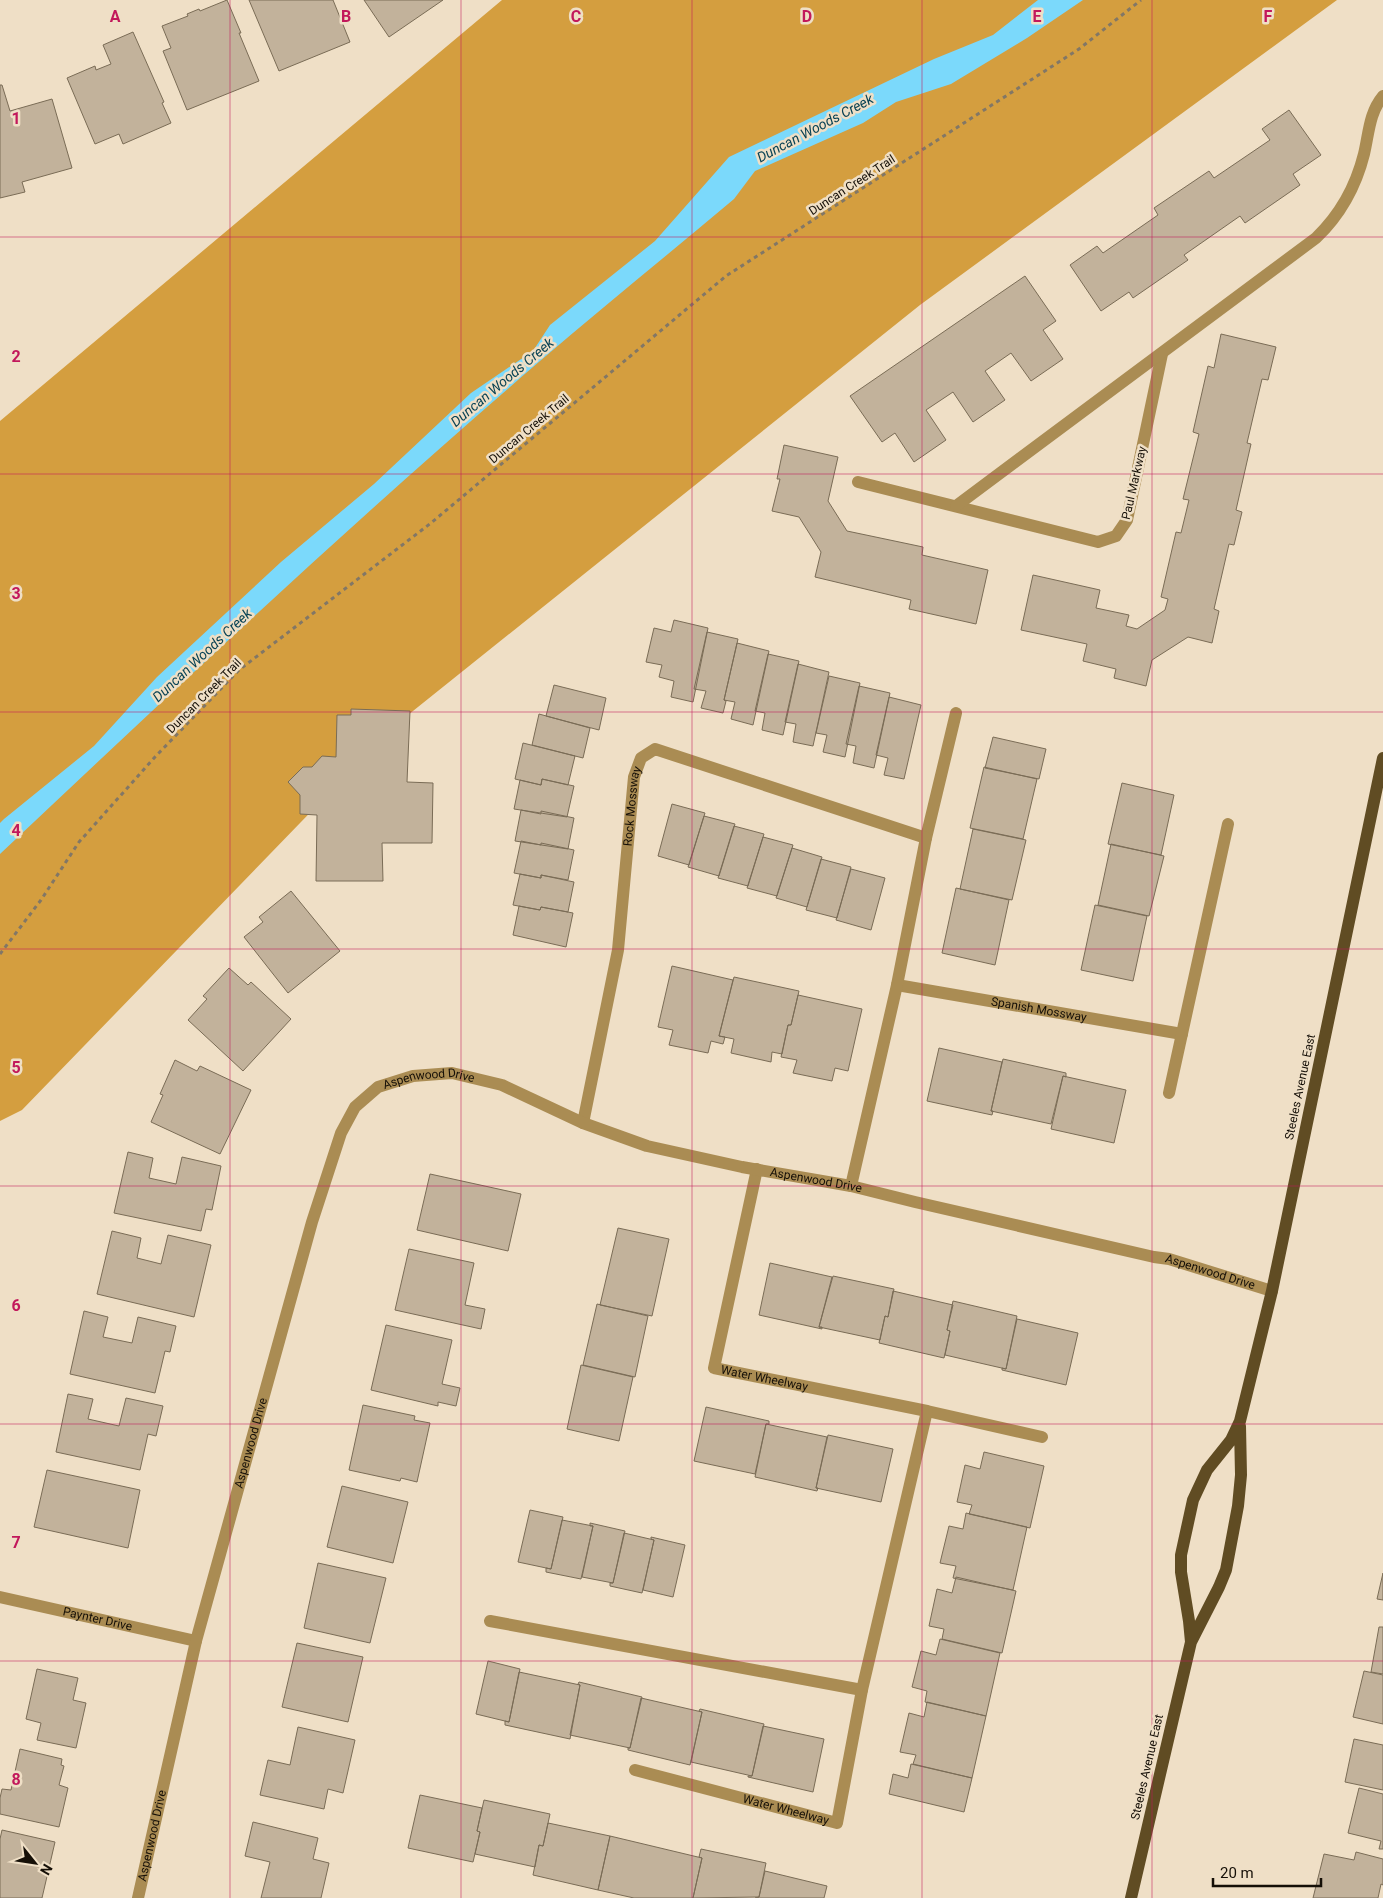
<svg xmlns="http://www.w3.org/2000/svg" width="1383" height="1898" font-family="Roboto,sans-serif">
	<rect width="100%" height="100%" fill="#efdfc6"/>
	<path fill="#d49e3f" d="M 502,0 L 1337,0 L 920,305 L 393,727 L 22,1110 L 0,1121 L 0,421 Z"/>
	<path fill="#7bd9fb" d="M 1038,0 L 1083,0 L 1027,38 L 951,84 L 896,102 L 863,123 L 755,171 L 734,199 C 670,253 604,306 540,361 C 355,520 177,687 0,854 L 0,823 L 4,819 L 94,746 L 157,677 L 281,562 L 374,484 L 471,393 L 533,351 L 550,325 L 655,241 L 729,157 L 934,59 L 993,35 Z"/>
	<path fill="#c2b29b" stroke="#7a6c56" d="M 227,0 L 241,33 L 239,33 L 259,81 L 187,110 L 163,51 L 171,48 L 162,26 L 188,16 L 187,14 L 199,9 L 200,11 Z
		M 249,0 L 333,0 L 350,42 L 279,71 Z
		M 364,0 L 443,0 L 389,37 Z
		M 133,32 L 164,102 L 162,103 L 171,123 L 123,144 L 119,134 L 95,144 L 67,78 L 95,66 L 96,70 L 111,64 L 103,45 Z
		M 0,85 L 2,85 L 10,111 L 52,99 L 72,168 L 22,182 L 25,192 L 0,198 Z
		M 1289,110 L 1321,155 L 1293,174 L 1300,185 L 1245,223 L 1240,216 L 1184,255 L 1188,260 L 1133,298 L 1129,292 L 1101,311 L 1070,265 L 1097,246 L 1103,253 L 1158,215 L 1154,208 L 1209,171 L 1214,178 L 1270,140 L 1262,129 Z
		M 1025,276 L 1056,321 L 1043,330 L 1063,359 L 1031,381 L 1011,353 L 985,371 L 1005,400 L 973,422 L 953,392 L 926,410 L 946,440 L 914,462 L 895,433 L 882,442 L 850,396 Z
		M 1221,334 L 1276,347 L 1268,380 L 1262,379 L 1247,443 L 1251,444 L 1236,510 L 1242,512 L 1234,545 L 1229,544 L 1214,609 L 1219,611 L 1212,643 L 1188,637 L 1152,660 L 1146,686 L 1114,678 L 1116,669 L 1083,661 L 1087,644 L 1021,630 L 1033,575 L 1100,590 L 1096,608 L 1129,615 L 1126,626 L 1137,629 L 1165,610 L 1168,599 L 1161,597 L 1176,532 L 1181,533 L 1189,500 L 1183,499 L 1199,434 L 1193,432 L 1208,366 L 1214,368 Z
		M 784,445 L 838,457 L 828,501 L 847,531 L 923,547 L 922,555 L 988,570 L 976,624 L 909,609 L 911,600 L 815,577 L 821,552 L 799,517 L 772,511 L 780,479 L 777,479 Z
		M 674,620 L 708,628 L 693,702 L 671,697 L 674,681 L 659,677 L 662,665 L 646,662 L 654,628 L 671,632 Z
		M 707,632 L 738,639 L 724,700 L 726,701 L 723,713 L 701,708 L 706,691 L 694,689 Z
		M 737,643 L 769,651 L 753,725 L 731,719 L 735,702 L 724,700 Z
		M 768,654 L 799,661 L 783,735 L 762,730 L 765,713 L 755,711 Z
		M 798,664 L 829,672 L 813,746 L 793,742 L 796,724 L 785,722 Z
		M 829,676 L 860,683 L 845,757 L 823,752 L 827,735 L 816,733 Z
		M 554,685 L 606,698 L 599,730 L 546,716 Z
		M 859,686 L 890,693 L 874,768 L 853,763 L 856,746 L 846,744 Z
		M 889,697 L 921,705 L 904,779 L 884,775 L 888,758 L 876,755 Z
		M 351,709 L 410,711 L 407,782 L 433,783 L 432,843 L 382,843 L 383,881 L 316,881 L 317,815 L 300,814 L 300,795 L 288,782 L 303,767 L 312,767 L 322,756 L 336,757 L 337,715 L 351,715 Z
		M 539,714 L 590,728 L 583,758 L 532,745 Z
		M 993,737 L 1046,749 L 1039,779 L 985,768 Z
		M 523,743 L 575,756 L 568,785 L 542,779 L 541,785 L 515,779 Z
		M 984,767 L 1037,779 L 1023,839 L 970,828 Z
		M 542,779 L 574,786 L 567,817 L 514,809 L 520,780 L 541,785 Z
		M 1122,783 L 1174,795 L 1161,855 L 1108,844 Z
		M 672,804 L 705,813 L 689,865 L 658,856 Z
		M 521,810 L 541,814 L 541,811 L 574,818 L 568,849 L 515,841 Z
		M 704,816 L 735,824 L 719,876 L 688,867 Z
		M 734,826 L 764,834 L 748,886 L 718,878 Z
		M 973,829 L 1026,840 L 1012,900 L 960,889 Z
		M 763,837 L 793,845 L 777,896 L 747,888 Z
		M 521,841 L 541,845 L 541,843 L 574,850 L 568,880 L 541,875 L 541,878 L 514,873 Z
		M 1111,844 L 1164,856 L 1149,916 L 1098,905 Z
		M 792,848 L 822,857 L 807,907 L 776,898 Z
		M 821,859 L 851,867 L 837,918 L 806,910 Z
		M 851,869 L 885,878 L 871,930 L 836,920 Z
		M 520,874 L 541,878 L 541,875 L 574,882 L 568,912 L 541,907 L 540,910 L 513,905 Z
		M 956,888 L 1009,900 L 995,965 L 942,953 Z
		M 291,891 L 340,951 L 288,993 L 244,937 L 263,922 L 259,917 Z
		M 1095,905 L 1147,916 L 1133,981 L 1081,970 Z
		M 519,906 L 540,910 L 541,907 L 573,913 L 566,947 L 513,935 Z
		M 672,966 L 733,980 L 719,1036 L 725,1037 L 723,1044 L 711,1041 L 708,1053 L 669,1045 L 673,1030 L 658,1027 Z
		M 229,968 L 248,985 L 251,982 L 291,1019 L 243,1071 L 188,1020 L 207,999 L 203,996 Z
		M 734,977 L 799,991 L 791,1025 L 788,1025 L 782,1054 L 772,1052 L 771,1062 L 731,1053 L 734,1039 L 719,1036 Z
		M 798,995 L 862,1009 L 848,1071 L 835,1068 L 832,1081 L 793,1073 L 797,1060 L 781,1057 L 788,1025 L 791,1025 Z
		M 939,1048 L 1002,1062 L 991,1111 L 993,1111 L 992,1115 L 927,1101 Z
		M 1003,1059 L 1066,1073 L 1066,1077 L 1063,1076 L 1051,1124 L 991,1111 Z
		M 175,1060 L 197,1071 L 200,1066 L 251,1090 L 220,1154 L 151,1122 L 163,1095 L 160,1094 Z
		M 1063,1076 L 1126,1090 L 1114,1143 L 1051,1129 Z
		M 128,1152 L 153,1158 L 149,1178 L 176,1184 L 182,1157 L 221,1166 L 212,1210 L 206,1209 L 201,1231 L 114,1213 Z
		M 430,1174 L 521,1194 L 508,1251 L 417,1230 Z
		M 618,1228 L 669,1239 L 652,1316 L 600,1305 Z
		M 112,1231 L 141,1238 L 137,1258 L 161,1264 L 168,1235 L 211,1245 L 194,1317 L 97,1294 Z
		M 409,1249 L 474,1263 L 465,1305 L 485,1309 L 481,1329 L 395,1310 Z
		M 770,1263 L 832,1277 L 819,1327 L 822,1327 L 822,1329 L 759,1315 Z
		M 833,1276 L 894,1289 L 888,1317 L 885,1316 L 880,1340 L 819,1327 Z
		M 893,1291 L 953,1305 L 947,1330 L 950,1331 L 944,1358 L 879,1343 L 885,1316 L 888,1317 Z
		M 953,1301 L 1017,1316 L 1006,1369 L 945,1355 L 950,1331 L 947,1330 Z
		M 597,1304 L 648,1316 L 635,1377 L 583,1365 Z
		M 84,1311 L 108,1317 L 103,1337 L 132,1343 L 138,1317 L 176,1326 L 170,1352 L 165,1351 L 155,1393 L 70,1374 Z
		M 1017,1319 L 1078,1333 L 1066,1385 L 1002,1370 L 1002,1368 L 1006,1369 Z
		M 386,1325 L 452,1340 L 442,1384 L 460,1388 L 456,1406 L 438,1402 L 438,1406 L 371,1390 Z
		M 581,1365 L 633,1377 L 619,1441 L 567,1429 Z
		M 68,1394 L 93,1399 L 88,1419 L 119,1426 L 126,1398 L 163,1406 L 156,1436 L 148,1434 L 140,1470 L 56,1452 Z
		M 363,1405 L 415,1416 L 414,1420 L 430,1423 L 417,1482 L 401,1478 L 400,1481 L 349,1470 Z
		M 706,1407 L 769,1421 L 769,1424 L 766,1424 L 755,1474 L 694,1461 Z
		M 766,1424 L 827,1437 L 816,1488 L 818,1488 L 817,1491 L 755,1477 Z
		M 828,1435 L 893,1449 L 881,1502 L 816,1488 Z
		M 984,1452 L 1044,1466 L 1030,1528 L 969,1514 L 972,1505 L 957,1502 L 965,1465 L 980,1469 Z
		M 47,1470 L 140,1490 L 128,1548 L 34,1527 Z
		M 342,1486 L 408,1502 L 393,1563 L 327,1547 Z
		M 530,1510 L 563,1517 L 551,1569 L 518,1562 Z
		M 966,1513 L 1027,1527 L 1013,1590 L 953,1578 L 956,1566 L 940,1563 L 949,1526 L 963,1529 Z
		M 562,1520 L 593,1526 L 581,1579 L 546,1572 L 546,1568 L 551,1569 Z
		M 590,1523 L 625,1531 L 613,1583 L 582,1577 L 593,1526 L 590,1526 Z
		M 624,1533 L 654,1540 L 642,1593 L 610,1586 L 610,1583 L 613,1583 Z
		M 651,1537 L 685,1545 L 673,1597 L 643,1590 L 654,1540 L 651,1539 Z
		M 318,1563 L 386,1578 L 370,1643 L 304,1628 Z
		M 1383,1573 L 1383,1600 L 1377,1599 Z
		M 956,1577 L 1016,1591 L 1002,1653 L 942,1639 L 944,1629 L 929,1626 L 937,1589 L 952,1593 Z
		M 1379,1627 L 1383,1627 L 1383,1674 L 1371,1672 Z
		M 940,1639 L 1000,1653 L 986,1716 L 925,1702 L 927,1691 L 912,1687 L 921,1651 L 936,1655 Z
		M 297,1643 L 363,1657 L 348,1722 L 282,1707 Z
		M 488,1661 L 520,1669 L 509,1722 L 476,1714 Z
		M 37,1669 L 78,1678 L 73,1700 L 86,1703 L 76,1748 L 37,1740 L 41,1723 L 26,1719 Z
		M 1364,1671 L 1383,1675 L 1383,1724 L 1353,1717 Z
		M 519,1672 L 580,1685 L 570,1739 L 505,1725 L 505,1721 L 509,1722 Z
		M 579,1682 L 642,1697 L 630,1748 L 570,1735 L 580,1685 L 578,1684 Z
		M 641,1698 L 702,1712 L 690,1765 L 628,1750 L 628,1748 L 630,1748 Z
		M 927,1702 L 986,1716 L 972,1778 L 913,1764 L 916,1755 L 900,1752 L 909,1713 L 924,1717 Z
		M 700,1709 L 764,1724 L 752,1776 L 691,1762 L 702,1712 L 699,1711 Z
		M 763,1726 L 824,1739 L 813,1792 L 748,1777 L 748,1776 L 752,1776 Z
		M 298,1727 L 355,1740 L 343,1793 L 328,1789 L 324,1809 L 260,1795 L 268,1760 L 290,1765 Z
		M 1354,1739 L 1383,1745 L 1383,1790 L 1345,1782 Z
		M 20,1749 L 62,1759 L 61,1765 L 64,1766 L 59,1785 L 68,1788 L 59,1827 L 0,1814 L 0,1798 L 2,1789 L 11,1790 Z
		M 911,1764 L 972,1778 L 964,1812 L 889,1794 L 893,1774 L 908,1778 Z
		M 1359,1788 L 1383,1794 L 1383,1849 L 1379,1849 L 1381,1841 L 1348,1833 Z
		M 420,1795 L 482,1808 L 477,1831 L 480,1832 L 473,1862 L 408,1848 Z
		M 484,1800 L 550,1814 L 543,1846 L 539,1845 L 535,1867 L 475,1854 L 480,1832 L 477,1831 Z
		M 253,1822 L 318,1838 L 313,1859 L 329,1863 L 321,1898 L 261,1898 L 270,1862 L 245,1856 Z
		M 548,1823 L 610,1836 L 598,1890 L 533,1875 L 539,1845 L 543,1846 Z
		M 2,1830 L 55,1842 L 42,1898 L 0,1898 L 0,1839 Z
		M 610,1836 L 702,1858 L 693,1898 L 634,1898 L 598,1890 Z
		M 701,1849 L 766,1863 L 759,1897 L 693,1898 L 702,1858 L 699,1857 Z
		M 1356,1852 L 1383,1859 L 1383,1885 L 1381,1884 L 1378,1898 L 1313,1898 L 1324,1854 L 1354,1860 Z
		M 765,1871 L 827,1886 L 824,1898 L 755,1898 L 759,1897 Z"/>
	<g fill="none" stroke-linecap="round" stroke-linejoin="round">
		<path stroke="#827766" stroke-width="3" stroke-dasharray="4 4" stroke-linecap="butt" d="M 0,954 L 41,900 L 79,842 L 155,757 L 239,670 L 431,523 L 726,276 L 1079,49 L 1141,0"/>
		<g stroke="#aa8c53" stroke-width="12">
			<path d="M 858,482 L 1098,542 L 1116,536 L 1127,520 L 1162,354"/>
			<path d="M 956,506 L 1316,238 C 1340,215 1356,186 1364,154 C 1369,133 1369,113 1383,96"/>
			<path d="M 926,838 L 956,713"/>
			<path id="s1" d="M 897,985 L 1182,1034"/>
			<path d="M 1169,1093 L 1228,824"/>
			<path id="s2" d="M 583,1123 L 618,950 L 634,777 L 641,758 L 655,749 L 926,838 L 897,985 L 851,1186"/>
			<path id="s3" d="M 757,1169 L 714,1368 L 927,1411 L 1042,1437"/>
			<path id="s4" d="M 0,1597 L 196,1641"/>
			<path d="M 490,1621 L 862,1690"/>
			<path id="s5" d="M 635,1770 L 837,1823 L 862,1690 L 927,1411"/>
			<path id="s6" d="M 138,1898 L 196,1641 L 312,1222 L 341,1133 L 355,1107 L 378,1087 L 413,1076 L 452,1073 L 502,1085 L 583,1123 L 647,1146 L 742,1167 L 851,1186 L 915,1202 L 1154,1257 L 1169,1259 L 1272,1291"/>
		</g>
		<path stroke="#604c23" stroke-width="12" d="M 1191,1642 L 1189,1621 L 1181,1572 L 1181,1555 L 1193,1500 L 1207,1470 L 1231,1440 L 1240,1421 L 1272,1291 L 1383,758
			M 1131,1898 L 1191,1642 L 1219,1587 L 1226,1570 L 1238,1506 L 1241,1475 L 1240,1426"/>
	</g>
	<path fill="none" stroke="#c2185b" stroke-width="1" stroke-opacity="0.55" d="M 230,0 L 230,1898M 461,0 L 461,1898M 692,0 L 692,1898M 922,0 L 922,1898M 1152,0 L 1152,1898M 0,237 L 1383,237M 0,474 L 1383,474M 0,712 L 1383,712M 0,949 L 1383,949M 0,1186 L 1383,1186M 0,1424 L 1383,1424M 0,1661 L 1383,1661"/>
	<g text-anchor="middle" stroke-width="5" stroke-linejoin="round" paint-order="stroke">
		<g font-size="12" fill="#150f07" stroke="#efdfc6">
			<text transform="translate(852 185) rotate(-33)" y="4">Duncan Creek Trail</text>
			<text transform="translate(529 429) rotate(-40)" y="4">Duncan Creek Trail</text>
			<text transform="translate(1134 483) rotate(-77)" y="4">Paul Markway</text>
			<text transform="translate(204 696) rotate(-45)" y="4">Duncan Creek Trail</text>
			<text dy="4" stroke="none"><textPath href="#s2" startOffset="321">Rock Mossway</textPath></text>
			<text dy="4" stroke="none"><textPath href="#s1" startOffset="144">Spanish Mossway</textPath></text>
			<text dy="4" stroke="none"><textPath href="#s6" startOffset="904">Aspenwood Drive</textPath></text>
			<text transform="translate(1300 1087) rotate(-78)" y="4">Steeles Avenue East</text>
			<text dy="4" stroke="none"><textPath href="#s6" startOffset="1309">Aspenwood Drive</textPath></text>
			<text dy="4" stroke="none"><textPath href="#s6" startOffset="1714">Aspenwood Drive</textPath></text>
			<text dy="4" stroke="none"><textPath href="#s3" startOffset="255">Water Wheelway</textPath></text>
			<text dy="4" stroke="none"><textPath href="#s6" startOffset="469">Aspenwood Drive</textPath></text>
			<text dy="4" stroke="none"><textPath href="#s4" startOffset="100">Paynter Drive</textPath></text>
			<text transform="translate(1147 1767) rotate(-77)" y="4">Steeles Avenue East</text>
			<text dy="4" stroke="none"><textPath href="#s5" startOffset="156">Water Wheelway</textPath></text>
			<text dy="4" stroke="none"><textPath href="#s6" startOffset="64">Aspenwood Drive</textPath></text>
		</g>
		<g font-size="14" font-style="italic" fill="#084254" stroke="#efdfc6">
			<text transform="translate(815 128) rotate(-28)" y="5">Duncan Woods Creek</text>
			<text transform="translate(502 382) rotate(-40)" y="5">Duncan Woods Creek</text>
			<text transform="translate(202 655) rotate(-43)" y="5">Duncan Woods Creek</text>
		</g>
	</g>
	<g font-size="16" text-anchor="middle" font-weight="bold" fill="#c2185b" stroke="#efdfc6" stroke-width="5" stroke-linejoin="round" paint-order="stroke">
		<text x="115" y="22">A</text>
		<text x="346" y="22">B</text>
		<text x="576" y="22">C</text>
		<text x="807" y="22">D</text>
		<text x="1037" y="22">E</text>
		<text x="1268" y="22">F</text>
		<text x="16" y="124">1</text>
		<text x="16" y="362">2</text>
		<text x="16" y="599">3</text>
		<text x="16" y="836">4</text>
		<text x="16" y="1073">5</text>
		<text x="16" y="1311">6</text>
		<text x="16" y="1548">7</text>
		<text x="16" y="1785">8</text>
	</g>
	<g transform="translate(35 1863) rotate(120)" stroke="#efdfc6" stroke-width="4" paint-order="stroke">
	<path d="M0-4L9 19L0 12L-9 19Z" fill="#150f07"/>
	<text y="-8" font-size="14" font-weight="bold" text-anchor="middle" fill="#150f07">N</text>
	</g>
	<path d="M1213 1878v8h108v-8" fill="none" stroke="#150f07" stroke-width="2.5"/>
	<text x="1220" y="1878" font-size="15" fill="#150f07" stroke="#efdfc6" stroke-width="4" paint-order="stroke">20 m</text>
</svg>
